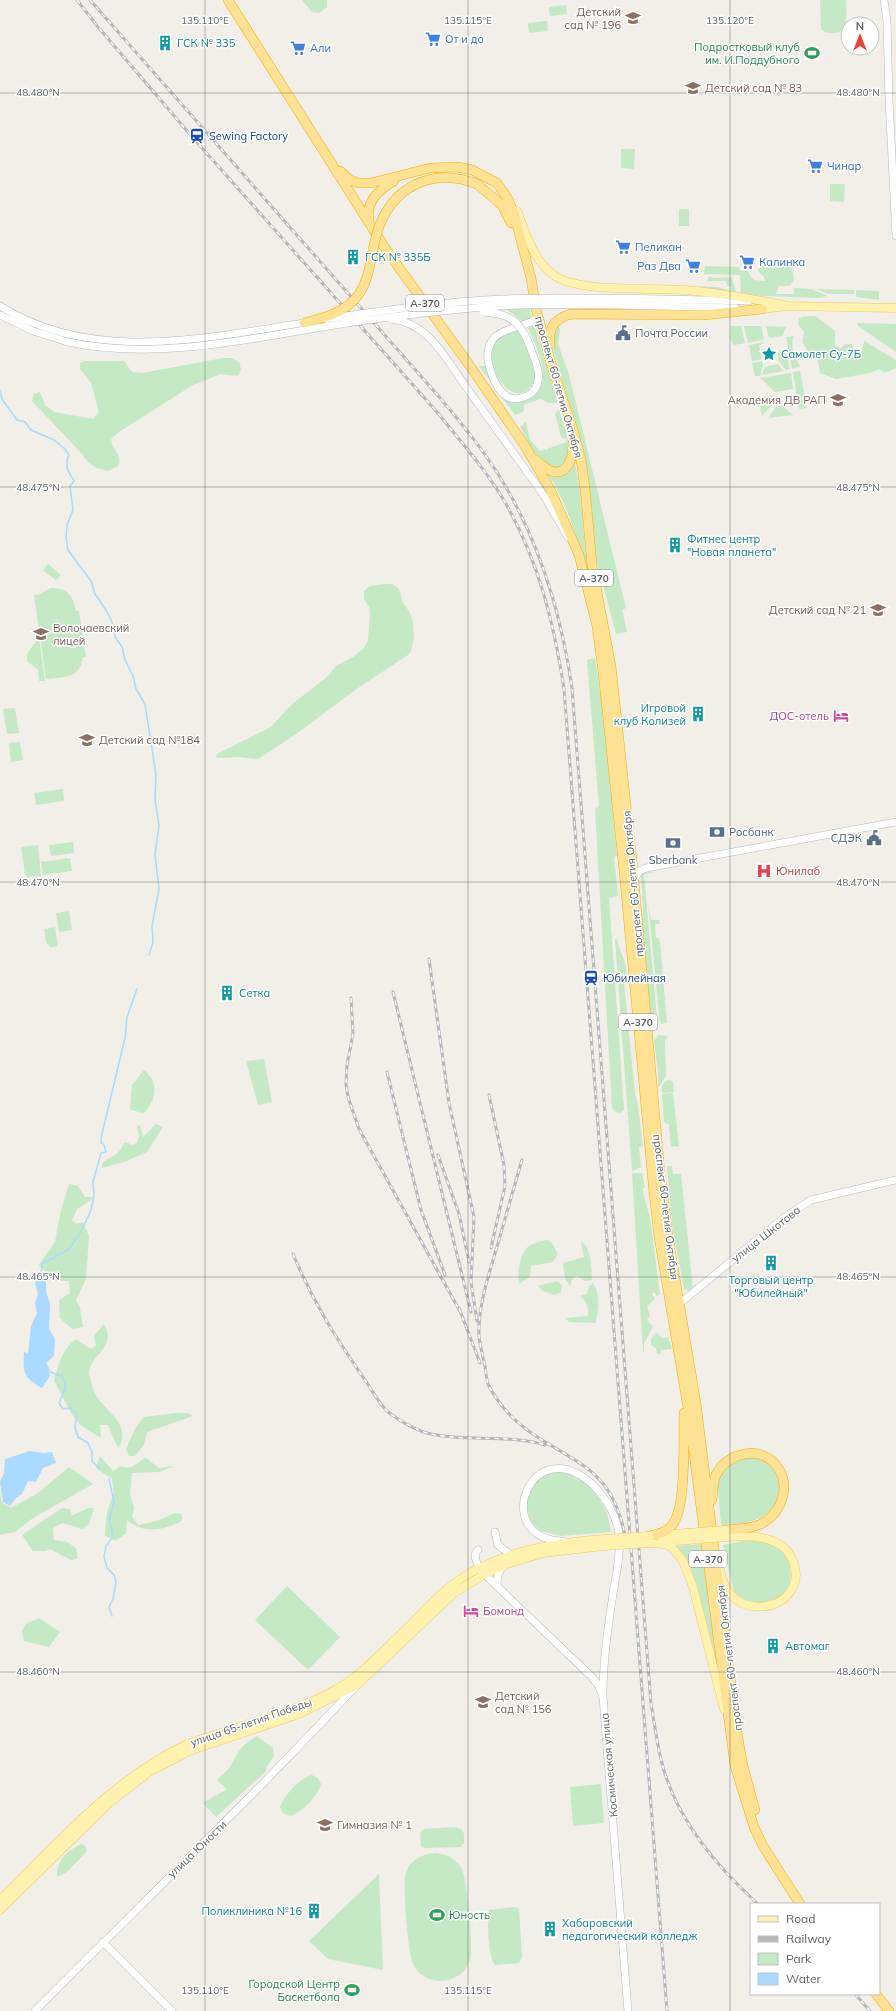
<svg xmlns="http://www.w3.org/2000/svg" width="896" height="2011" font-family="Mulish,sans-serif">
	<rect width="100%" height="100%" fill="#f1efe8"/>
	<path fill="#c5e8c5" d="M 302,0 L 327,0 L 327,7 L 319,13 L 312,12 Z
		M 820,0 L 846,0 C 846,10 850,32 836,33 C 829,34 826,33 821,29 Z
		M 566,5 L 567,14 L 550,16 L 549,7 Z
		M 547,21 L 548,31 L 529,33 L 528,23 Z
		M 621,149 L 635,149 L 634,169 L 621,168 Z
		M 830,184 L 845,184 L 844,202 L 830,201 Z
		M 679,209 L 689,209 L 689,226 L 679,226 Z
		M 705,266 L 739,267 L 740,271 L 749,271 L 749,274 L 754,280 L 765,281 L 764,277 L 758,271 L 760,266 L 792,266 L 794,280 L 789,286 L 779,286 L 776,294 L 794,294 L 794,288 L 811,289 L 828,296 L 817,298 L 741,295 L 740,275 L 704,274 Z
		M 709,276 L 714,278 L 732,277 L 736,292 L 732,293 L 695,286 L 718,287 L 730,291 L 731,287 L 727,286 L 726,281 L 707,281 Z
		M 816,289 L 854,290 L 854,294 L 829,294 Z
		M 856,290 L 879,291 L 879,300 L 856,297 Z
		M 503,308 L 530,308 L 531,318 L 524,323 L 512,313 Z
		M 805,316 L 815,316 L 835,331 L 835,346 L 840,348 L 846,344 L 852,344 L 854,351 L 860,352 L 863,348 L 864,341 L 866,342 L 896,360 L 896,368 L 885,373 L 879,369 L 870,373 L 836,379 L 820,373 L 818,361 L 808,351 L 802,342 L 804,332 L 798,325 L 799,318 Z
		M 858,323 L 896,324 L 896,352 L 858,326 L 857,324 Z
		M 534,325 L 558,403 L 549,403 L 541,399 L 525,404 L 523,412 L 515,415 L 479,366 L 487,366 L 498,392 C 506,394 517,399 525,399 C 527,399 531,397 533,395 C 555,383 535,343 528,328 Z
		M 557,325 L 560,329 L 558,344 L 569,375 L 626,608 L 622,610 L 627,632 L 616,634 L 592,543 L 586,461 L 583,448 L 554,353 L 553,337 Z
		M 731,326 L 741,326 L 745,343 L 734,345 L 730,338 Z
		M 744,326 L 761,326 L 764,339 L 748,343 Z
		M 766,326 L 786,327 L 782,336 L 769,338 Z
		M 520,329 L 524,337 L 536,378 C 516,421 479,362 495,341 C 499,334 512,332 520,329 Z
		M 794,336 C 789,344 797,359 800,367 L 792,369 L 786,337 Z
		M 764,342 L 764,343 L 759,345 L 762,359 L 752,361 L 749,345 Z
		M 785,349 L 790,369 L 786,370 L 779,362 L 777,351 Z
		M 223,358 L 231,358 L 239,362 L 241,369 L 238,376 L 221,374 L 193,385 L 119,432 L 111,439 C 112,450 123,455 118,466 L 108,471 C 96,469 88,464 82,454 L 32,401 L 34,394 L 40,392 L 45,405 L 54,412 L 93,419 L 99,412 L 91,383 L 80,369 L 80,363 L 85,361 L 124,361 L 132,372 L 142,373 Z
		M 762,361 L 763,366 L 760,376 L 755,376 L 752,363 Z
		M 778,364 L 783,371 L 762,375 L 765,367 Z
		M 800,371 L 807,408 L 799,409 L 793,372 Z
		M 791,373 L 793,389 L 775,392 L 760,378 Z
		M 772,395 L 777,400 L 762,416 L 759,398 Z
		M 778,404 L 783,406 L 793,415 L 768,418 Z
		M 559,410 C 566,429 571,444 566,464 C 562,466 558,468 554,468 C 539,467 527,438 520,427 L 526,422 L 530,440 L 540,451 L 545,449 L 547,451 L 547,449 L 566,442 L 566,439 L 561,437 L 555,414 Z
		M 575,463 L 580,489 L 587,568 C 575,537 567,500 547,473 L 567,472 Z
		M 48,564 L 61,575 L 56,580 L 43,570 Z
		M 385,584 L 392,584 L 399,589 L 403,603 L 409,611 L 413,622 L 414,637 L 411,651 L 408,655 L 358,688 L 296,734 L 258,759 L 239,757 L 217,758 L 216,756 L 217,754 L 271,727 L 291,705 L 327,677 L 336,666 L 353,657 L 364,648 L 368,640 L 370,612 L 369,607 L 364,599 L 364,591 L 370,586 Z
		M 50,588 C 66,587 74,596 76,611 L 79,611 L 86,657 L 83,657 C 80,679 64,677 46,679 L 34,595 L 41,594 Z
		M 39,637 L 45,681 L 39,681 L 38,670 L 27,661 L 27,654 Z
		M 595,658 L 604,717 L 602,717 L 604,721 L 617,856 L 614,857 L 618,896 L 609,898 L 624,1110 L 620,1113 L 616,1112 L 612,1108 L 595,809 L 599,806 L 587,660 Z
		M 15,708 L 19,733 L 7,734 L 3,709 Z
		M 20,742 L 23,760 L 11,762 L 9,743 Z
		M 63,789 L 64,801 L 36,805 L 34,793 Z
		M 73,842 L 74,853 L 51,856 L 49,845 Z
		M 38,845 L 41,876 L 27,877 L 25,874 L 21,847 Z
		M 70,858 L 72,871 L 43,875 L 41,862 Z
		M 652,870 L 652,873 L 644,874 L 658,1030 L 654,1030 L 652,1027 L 642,920 L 643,910 L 641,875 L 642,872 Z
		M 648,902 L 651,920 L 659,920 L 660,924 L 655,924 L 656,938 L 659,938 L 660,942 L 667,1023 L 660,1024 Z
		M 69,911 L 72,930 L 59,932 L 56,913 Z
		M 55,927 L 58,946 L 50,947 L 46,942 L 44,929 Z
		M 615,939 L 617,939 C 619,952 632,968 624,982 L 635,1093 L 638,1106 L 643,1146 L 639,1147 L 641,1167 L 632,1171 Z
		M 659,1035 L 668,1036 L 665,1041 L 666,1076 L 658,1088 L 658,1072 L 654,1041 Z
		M 264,1059 L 272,1102 L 258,1105 L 246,1061 Z
		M 144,1070 C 160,1083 156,1100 144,1113 L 130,1110 L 132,1085 Z
		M 669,1080 L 673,1082 L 674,1092 L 662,1093 C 661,1087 663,1081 669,1080 Z
		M 673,1093 L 679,1146 L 671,1147 L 669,1125 L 664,1122 L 662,1094 Z
		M 156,1124 L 163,1127 L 147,1152 L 124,1162 L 101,1168 L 103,1162 L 118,1153 L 125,1142 L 133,1145 L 137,1143 L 139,1137 L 137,1126 L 140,1125 L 143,1137 Z
		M 667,1166 L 672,1166 L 673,1174 L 681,1174 L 693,1289 L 690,1291 L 684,1289 L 672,1225 Z
		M 632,1173 L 642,1173 L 645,1187 L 643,1188 L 643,1192 L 650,1218 L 660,1294 L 657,1296 L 654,1292 L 652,1294 L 655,1299 L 647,1306 L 650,1317 L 647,1318 L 648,1322 L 653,1326 L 644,1344 L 644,1352 L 643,1352 Z
		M 69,1184 L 78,1186 L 85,1197 L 95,1197 L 77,1209 L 72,1220 L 76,1224 L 83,1222 L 89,1236 L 86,1279 L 76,1300 L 80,1308 L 83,1327 L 72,1329 L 60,1318 L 59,1300 L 70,1293 L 69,1281 L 55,1281 L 39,1265 L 55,1242 L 60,1214 Z
		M 547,1240 L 552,1243 L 558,1254 L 553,1262 L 531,1266 L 530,1277 L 519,1284 C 517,1274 520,1252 529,1246 C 534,1243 541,1241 547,1240 Z
		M 581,1241 C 592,1249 591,1267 592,1280 L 585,1281 L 577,1276 L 572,1279 L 570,1286 L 565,1279 L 563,1263 L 584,1257 Z
		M 557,1281 L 562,1285 L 561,1292 L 554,1295 L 543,1291 L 538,1286 Z
		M 593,1283 C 601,1294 598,1310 596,1323 L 569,1322 L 565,1318 L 588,1316 C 589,1307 587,1302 580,1296 L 587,1294 L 589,1286 Z
		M 104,1324 C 105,1327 108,1332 108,1336 C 108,1350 89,1359 89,1374 C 90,1377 91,1382 92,1386 C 99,1412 133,1418 119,1448 L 115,1442 L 108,1425 L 100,1425 L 101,1438 L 80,1425 L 71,1413 L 54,1380 C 59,1364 62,1349 76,1339 L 91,1349 L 96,1346 L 94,1336 Z
		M 656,1332 L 662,1338 L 668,1337 L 672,1349 L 661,1350 L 661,1354 L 657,1354 L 656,1348 L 651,1345 L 651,1339 Z
		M 175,1413 L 187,1413 L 193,1416 L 147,1432 L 145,1443 L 135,1456 L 129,1456 L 126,1449 L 135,1429 L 144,1417 Z
		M 100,1456 L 113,1471 L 121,1466 C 133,1471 136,1462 146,1458 L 159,1468 L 174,1466 L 160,1472 L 132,1473 L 130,1494 L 134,1507 L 132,1517 L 138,1525 L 157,1521 L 175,1513 L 182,1514 L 182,1521 C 163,1530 145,1535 127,1520 L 126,1533 L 116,1541 L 105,1536 L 107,1512 L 114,1493 L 112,1479 L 96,1468 Z
		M 744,1458 C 751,1458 762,1457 768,1462 C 785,1474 781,1503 766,1514 C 753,1524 736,1524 721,1525 L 717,1477 L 730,1463 Z
		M 69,1467 L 93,1484 L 33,1518 L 15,1532 L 0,1535 L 0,1492 L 2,1503 L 11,1508 L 38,1493 Z
		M 551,1472 C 558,1473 567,1472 573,1475 C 595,1486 609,1509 611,1532 L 561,1536 L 541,1531 L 532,1523 L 527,1510 L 527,1502 L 532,1483 Z
		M 62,1508 L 70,1509 L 71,1516 L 88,1508 L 94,1508 L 89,1524 L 83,1529 L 63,1523 L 53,1528 L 54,1540 L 67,1542 L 76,1548 L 78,1558 L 71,1560 L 50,1549 L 45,1551 L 33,1551 L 22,1535 Z
		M 748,1540 C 759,1541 772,1542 780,1549 C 791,1558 794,1580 786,1592 C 782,1597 774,1600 768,1602 C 763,1603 754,1603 749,1602 C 744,1600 738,1595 734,1592 L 723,1545 Z
		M 701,1544 L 717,1663 L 719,1679 L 690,1567 L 676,1546 Z
		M 287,1586 L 340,1637 L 308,1670 L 255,1620 Z
		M 39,1618 L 60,1632 L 49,1647 L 24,1641 L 22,1631 L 26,1624 Z
		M 257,1736 L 273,1748 L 274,1756 L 266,1768 L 266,1771 L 216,1817 L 203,1803 L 227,1789 L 217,1780 C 222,1775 229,1769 232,1764 C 240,1749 242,1745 257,1736 Z
		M 312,1775 L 318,1778 L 321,1784 C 318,1796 302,1813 290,1816 L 283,1813 L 280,1807 C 284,1795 300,1778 312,1775 Z
		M 601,1784 L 604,1823 L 573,1826 L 570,1787 Z
		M 456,1827 L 462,1830 L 464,1834 L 464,1843 L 460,1847 L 425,1848 L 421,1846 L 420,1833 L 424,1829 Z
		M 82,1844 L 86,1847 L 87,1851 L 67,1872 L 57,1877 C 56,1860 68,1850 82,1844 Z
		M 436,1853 C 446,1854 455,1858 461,1867 C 467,1876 474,1950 470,1960 C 466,1972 455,1980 443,1981 C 431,1982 418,1975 413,1964 C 408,1954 403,1888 405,1877 C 405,1874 407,1870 408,1868 C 414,1857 425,1854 436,1853 Z
		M 379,1874 L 383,1970 L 328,1959 L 309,1941 Z
		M 515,1907 L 519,1909 L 522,1957 L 519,1963 L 495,1965 C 488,1957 487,1921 489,1910 Z"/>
	<path fill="#aadaff" d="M 40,1275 L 46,1278 L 46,1291 L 50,1304 L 49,1329 L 55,1339 L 54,1356 L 46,1363 L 50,1376 L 42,1388 C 23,1377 23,1373 24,1352 L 28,1353 L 31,1326 L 37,1313 L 35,1303 L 38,1294 L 35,1282 Z
		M 30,1451 L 43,1453 L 52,1452 L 56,1463 L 43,1468 L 36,1482 L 28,1481 L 22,1494 L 15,1499 L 10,1506 L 3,1502 L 0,1482 L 4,1473 L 5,1459 Z"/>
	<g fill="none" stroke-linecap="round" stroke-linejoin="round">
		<path stroke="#aadaff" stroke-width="1.5" d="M 0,391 L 2,399 L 17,420 L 25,422 L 31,430 L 54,440 L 65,449 L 69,455 C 64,466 68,471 74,481 L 70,486 L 73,510 L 67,525 L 66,537 L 68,550 L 91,581 L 95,594 L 106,610 L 112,622 L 115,637 L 122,647 L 125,660 L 133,676 L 136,689 L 145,704 L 156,775 L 155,799 L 159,826 L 155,854 L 159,889 L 152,926 L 153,942 L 149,955
			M 40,1275 L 43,1263 L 68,1250 L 81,1232 L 91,1210 L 94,1196 L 93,1182 L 101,1153 L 106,1152 L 104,1145 L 101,1143 L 101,1138 L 125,1038 L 127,1017 L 137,989
			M 47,1366 L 50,1372 L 62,1376 L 66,1387 L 59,1403 L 63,1409 L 70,1408 L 77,1413 L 75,1427 L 78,1437 L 88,1443 L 92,1452 L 92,1461 L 100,1469
			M 109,1479 L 114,1502 L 109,1521 L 112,1530 L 112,1538 L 106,1546 L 104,1557 L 107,1568 L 114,1575 L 116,1582 L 113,1599 L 109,1607 L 112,1616"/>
		<g stroke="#b6babf" stroke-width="8">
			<path id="secondary" d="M 884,0 L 887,21 L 889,99 L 896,236
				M 661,299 L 749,301
				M 0,306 C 92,364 203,338 304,323
				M 660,306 L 736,308
				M 0,315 L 33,331 L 68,342
				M 488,361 C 485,329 511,331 533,321 L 537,316 L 536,311
				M 464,384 L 543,494 L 568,537
				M 634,880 L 639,871 L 646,868 L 896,822
				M 675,1305 L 679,1304 L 786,1216 L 811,1200 L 896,1180
				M 495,1532 L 498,1545 L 511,1555
				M 563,1541 C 488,1539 532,1426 594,1486 C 606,1498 617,1517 619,1534 C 621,1554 616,1575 613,1594 C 608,1627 603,1661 603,1694
				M 478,1550 L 476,1552 L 475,1557 L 479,1569 L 592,1677 L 599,1686 L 603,1697 L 628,2011
				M 497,1585 C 497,1578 498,1571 504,1566
				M 103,1942 L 172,2011
				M 35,2011 C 142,1903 252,1798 355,1687"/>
		</g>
		<g stroke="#f2c960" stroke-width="9">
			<path id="primary" d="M 517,211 C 526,234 534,262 555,276 C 581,293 652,287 685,290 C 719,293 754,299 788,306
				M 762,309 L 788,306 L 896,308
				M 658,1535 L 687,1533
				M 662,1542 L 688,1540
				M 649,1543 L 665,1544 L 672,1547 L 683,1561 L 693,1587 L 724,1709
				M 720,1570 C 722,1579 725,1588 731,1595 C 747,1612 777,1610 790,1592 C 795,1585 797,1576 795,1568 C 789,1535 752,1535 725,1537
				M 0,1900 C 57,1844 112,1780 185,1745 C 198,1739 213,1736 227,1731 C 263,1719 301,1709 335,1690 C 361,1676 382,1652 403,1632 C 423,1613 442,1590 465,1576 C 507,1550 555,1543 604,1539
				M 0,1910 L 109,1803 L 149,1772 L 189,1751 L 299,1714 L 357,1685 L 454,1593 L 485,1574 L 507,1564 L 543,1553 L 604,1546"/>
		</g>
		<g stroke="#f9ab00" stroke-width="10">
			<path id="highway" d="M 228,0 L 387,251 L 470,366 L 525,446 L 550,489 L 579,555 L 597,626 L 603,672 L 624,871 L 654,1193 L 659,1237 L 688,1408 L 735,1766 L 754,1827 L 763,1846 L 800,1904
				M 340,171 L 350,180 L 358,183 L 371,183 L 430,168 L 458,167 L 472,170 L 497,183 L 508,199 L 514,214 L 531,278 L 536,309 L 551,363 L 573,430 L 581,460 L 585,488 L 592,565 L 611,666 L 633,870 L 660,1173 L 668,1236 L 696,1403 L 737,1733 L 743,1766 L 755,1810
				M 477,184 L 502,205 L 511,223
				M 369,221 C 366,200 378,191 394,181
				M 550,345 C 548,328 554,319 571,314 L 704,315 L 762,309
				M 536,460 C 559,483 573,470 573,442
				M 712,1500 C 713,1492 713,1482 716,1475 C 725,1456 753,1446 771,1460 C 793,1478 785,1512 761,1524 C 750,1529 736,1529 725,1530
				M 649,1536 C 658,1534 668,1532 673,1524 C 687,1503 683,1439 684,1413
				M 876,1994 L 889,2011"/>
		</g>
		<use href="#secondary" stroke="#fff" stroke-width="7"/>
		<use href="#primary" stroke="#fff2af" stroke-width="8"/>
		<use href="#highway" stroke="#fde293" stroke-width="9"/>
		<g stroke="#b6b7b8" stroke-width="3">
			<path id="rail" d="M 77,0 L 98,27 L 194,139 L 437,412 C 461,442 487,471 506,504 C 539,562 554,624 564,689 L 667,2011
				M 90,0 L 441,399 C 461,423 481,447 498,474 C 539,539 561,613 572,688 L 651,1704 C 655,1725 657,1747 663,1767 C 678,1821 717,1867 758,1904
				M 429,959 L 449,1103 L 474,1217 L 471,1282 L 477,1321
				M 393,992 L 471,1312
				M 351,998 L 353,1034 L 347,1065 L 346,1084 L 348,1097 L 359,1129 L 461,1313
				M 387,1072 L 421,1210 L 445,1275
				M 489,1095 L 504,1165 L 505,1186 L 491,1248
				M 438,1155 L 459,1214 L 469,1262
				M 522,1160 C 513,1190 505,1220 496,1250 C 488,1277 478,1307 479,1336 C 480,1346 483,1356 485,1366 C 486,1372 486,1380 489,1386 C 500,1408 521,1427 542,1440 C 588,1468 613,1477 625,1535
				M 293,1254 C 313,1302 336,1338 365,1380 C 372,1390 379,1404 388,1412 C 400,1421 417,1431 431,1434 C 469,1442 508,1434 545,1445
				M 459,1308 L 480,1363
				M 855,1994 L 870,2011"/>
		</g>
		<use href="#rail" stroke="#fff" stroke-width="1.5" stroke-dasharray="4.5" stroke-linecap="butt"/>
		<g stroke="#b6babf" stroke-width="8" stroke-linecap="butt">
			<path id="secondary-bridge" d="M 483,312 C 515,313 524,327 533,355 C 537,365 541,375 537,385 C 535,391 530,395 524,397 C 501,406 492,378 488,361
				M 326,319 C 384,310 443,302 502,299 C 555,297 608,298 661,299
				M 392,319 C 428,323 445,357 464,384
				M 68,342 C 167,363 270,333 368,320 C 412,314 456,309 500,306 C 554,303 607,305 660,306"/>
		</g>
		<g stroke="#f2c960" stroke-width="9" stroke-linecap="butt">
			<path id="primary-bridge" d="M 687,1533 L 725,1530
				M 604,1539 L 649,1536
				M 688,1540 L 725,1537
				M 604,1546 L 649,1543"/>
		</g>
		<g stroke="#f9ab00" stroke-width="10" stroke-linecap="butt">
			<path id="highway-bridge" d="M 304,323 C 324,318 347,312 359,294 C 371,276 371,253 377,233 C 391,187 432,166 477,184"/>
		</g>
		<use href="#secondary-bridge" stroke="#fff" stroke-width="7"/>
		<use href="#primary-bridge" stroke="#fff2af" stroke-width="8"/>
		<use href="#highway-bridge" stroke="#fde293" stroke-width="9"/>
	</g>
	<path fill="none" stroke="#5f6368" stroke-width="1" stroke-opacity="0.45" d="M 205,0 L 205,2011M 468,0 L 468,2011M 730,0 L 730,2011M 0,93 L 896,93M 0,487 L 896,487M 0,882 L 896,882M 0,1277 L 896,1277M 0,1672 L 896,1672"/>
	<defs>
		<g id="school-bare" transform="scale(1.2)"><path d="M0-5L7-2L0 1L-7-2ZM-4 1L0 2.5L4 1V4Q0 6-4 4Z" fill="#8d6e63" stroke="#fff" stroke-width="2.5" paint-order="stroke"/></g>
		<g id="supermarket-bare" transform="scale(1.2)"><path d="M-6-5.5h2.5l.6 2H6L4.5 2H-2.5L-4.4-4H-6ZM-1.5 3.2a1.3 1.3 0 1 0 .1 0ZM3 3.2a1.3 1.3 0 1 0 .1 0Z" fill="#3f7fe0" stroke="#fff" stroke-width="2.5" paint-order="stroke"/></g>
		<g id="building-bare" transform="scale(1.2)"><path d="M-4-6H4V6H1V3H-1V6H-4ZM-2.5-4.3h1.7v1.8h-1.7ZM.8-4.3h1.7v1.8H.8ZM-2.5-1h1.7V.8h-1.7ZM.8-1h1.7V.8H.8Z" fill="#0f9aa8" stroke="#fff" stroke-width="2.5" paint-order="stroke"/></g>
		<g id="stadium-bare" transform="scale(1.2)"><path d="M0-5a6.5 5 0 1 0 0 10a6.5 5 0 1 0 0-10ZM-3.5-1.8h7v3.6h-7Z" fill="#2e9e5b" stroke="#fff" stroke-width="2.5" paint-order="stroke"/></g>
		<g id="station-bare" transform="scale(1.2)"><path d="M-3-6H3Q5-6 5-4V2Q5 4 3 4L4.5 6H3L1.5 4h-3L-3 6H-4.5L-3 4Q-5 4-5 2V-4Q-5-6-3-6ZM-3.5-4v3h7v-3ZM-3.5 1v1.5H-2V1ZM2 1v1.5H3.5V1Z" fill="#1a4fb4" stroke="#fff" stroke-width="2.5" paint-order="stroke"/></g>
		<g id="civic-bare" transform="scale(1.2)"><path d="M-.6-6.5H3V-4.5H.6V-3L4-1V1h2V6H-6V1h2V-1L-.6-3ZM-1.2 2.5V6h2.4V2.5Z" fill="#5c6f8a" stroke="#fff" stroke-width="2.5" paint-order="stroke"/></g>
		<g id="sight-bare" transform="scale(1.2)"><path d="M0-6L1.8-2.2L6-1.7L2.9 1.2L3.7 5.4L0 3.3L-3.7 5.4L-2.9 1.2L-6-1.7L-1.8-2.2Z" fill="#0f9aa8" stroke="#fff" stroke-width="2.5" paint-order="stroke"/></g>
		<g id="university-bare" transform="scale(1.2)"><path d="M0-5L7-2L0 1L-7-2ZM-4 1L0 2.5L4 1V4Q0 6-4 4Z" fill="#8d6e63" stroke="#fff" stroke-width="2.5" paint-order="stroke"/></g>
		<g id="hotel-bare" transform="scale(1.2)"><path d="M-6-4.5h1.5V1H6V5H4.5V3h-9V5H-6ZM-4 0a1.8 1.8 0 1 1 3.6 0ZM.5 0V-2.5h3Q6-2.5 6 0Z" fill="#d1479c" stroke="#fff" stroke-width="2.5" paint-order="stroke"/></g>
		<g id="bank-bare" transform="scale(1.2)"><path d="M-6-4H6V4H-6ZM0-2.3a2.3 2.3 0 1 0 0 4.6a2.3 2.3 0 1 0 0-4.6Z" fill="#5c6f8a" stroke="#fff" stroke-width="2.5" paint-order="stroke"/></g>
		<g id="hospital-bare" transform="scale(1.2)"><path d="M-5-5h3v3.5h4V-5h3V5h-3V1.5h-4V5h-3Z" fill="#e0444e" stroke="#fff" stroke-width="2.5" paint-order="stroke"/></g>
	</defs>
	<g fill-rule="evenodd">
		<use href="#school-bare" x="633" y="18"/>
		<use href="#supermarket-bare" x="433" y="39"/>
		<use href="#building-bare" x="165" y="43"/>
		<use href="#supermarket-bare" x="298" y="48"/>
		<use href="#stadium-bare" x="812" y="53"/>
		<use href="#school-bare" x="693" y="88"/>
		<use href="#station-bare" x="197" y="136"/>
		<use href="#supermarket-bare" x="815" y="166"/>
		<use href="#supermarket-bare" x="623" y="247"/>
		<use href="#building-bare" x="353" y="257"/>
		<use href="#supermarket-bare" x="747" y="262"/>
		<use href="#supermarket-bare" x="693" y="266"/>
		<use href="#civic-bare" x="623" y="333"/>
		<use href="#sight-bare" x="769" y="354"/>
		<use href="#university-bare" x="838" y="400"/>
		<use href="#building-bare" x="675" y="545"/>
		<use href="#school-bare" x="878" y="610"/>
		<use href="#school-bare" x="41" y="634"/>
		<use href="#building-bare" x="698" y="714"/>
		<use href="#hotel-bare" x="841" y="716"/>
		<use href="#school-bare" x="87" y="740"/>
		<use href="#bank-bare" x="717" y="832"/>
		<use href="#civic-bare" x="874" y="838"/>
		<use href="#bank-bare" x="673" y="843"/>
		<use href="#hospital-bare" x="764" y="871"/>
		<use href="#station-bare" x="591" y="978"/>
		<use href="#building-bare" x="227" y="993"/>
		<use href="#building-bare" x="771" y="1263"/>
		<use href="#hotel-bare" x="471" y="1611"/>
		<use href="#building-bare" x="773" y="1646"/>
		<use href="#school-bare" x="483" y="1702"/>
		<use href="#school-bare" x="325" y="1825"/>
		<use href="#building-bare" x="314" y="1911"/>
		<use href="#stadium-bare" x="437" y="1915"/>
		<use href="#building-bare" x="550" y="1929"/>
		<use href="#stadium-bare" x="352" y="1990"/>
	</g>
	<g text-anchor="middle" stroke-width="3" stroke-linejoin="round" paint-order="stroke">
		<g fill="#fff" stroke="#8f9295" stroke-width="1">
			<rect x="406" y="295" width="38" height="16" rx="3"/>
			<rect x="575" y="570" width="38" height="16" rx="3"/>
			<rect x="619" y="1014" width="38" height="16" rx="3"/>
			<rect x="689" y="1551" width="38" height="16" rx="3"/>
		</g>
		<g font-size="10" font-weight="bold" fill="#5f6368">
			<text x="425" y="307">А-370</text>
			<text x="594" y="582">А-370</text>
			<text x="638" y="1026">А-370</text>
			<text x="708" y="1563">А-370</text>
		</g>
		<g font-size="11" fill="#785e54" stroke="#fff" text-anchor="start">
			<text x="621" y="16" text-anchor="end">Детский<tspan x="621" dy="13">сад № 196</tspan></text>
			<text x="705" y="92">Детский сад № 83</text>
			<text x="826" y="404" text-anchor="end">Академия ДВ РАП</text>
			<text x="866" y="614" text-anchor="end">Детский сад № 21</text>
			<text x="53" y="632">Волочаевский<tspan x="53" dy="13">лицей</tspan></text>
			<text x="99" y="744">Детский сад №184</text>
			<text x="495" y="1700">Детский<tspan x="495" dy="13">сад № 156</tspan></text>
			<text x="337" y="1829">Гимназия № 1</text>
		</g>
		<g font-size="11" fill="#366cbe" stroke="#fff" text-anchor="start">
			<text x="445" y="43">От и до</text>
			<text x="310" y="52">Али</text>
			<text x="827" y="170">Чинар</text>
			<text x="635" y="251">Пеликан</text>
			<text x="759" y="266">Калинка</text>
			<text x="681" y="270" text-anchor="end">Раз Два</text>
		</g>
		<g font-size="11" fill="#0d838f" stroke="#fff" text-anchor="start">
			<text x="177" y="47">ГСК № 335</text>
			<text x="365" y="261">ГСК № 335Б</text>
			<text x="781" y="358">Самолет Су-7Б</text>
			<text x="687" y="543">Фитнес центр<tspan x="687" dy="13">"Новая планета"</tspan></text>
			<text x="686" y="712" text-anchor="end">Игровой<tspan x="686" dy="13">клуб Колизей</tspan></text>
			<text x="239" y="997">Сетка</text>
			<text x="771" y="1284" text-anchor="middle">Торговый центр<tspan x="771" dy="13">"Юбилейный"</tspan></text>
			<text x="785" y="1650">Автомаг</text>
			<text x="302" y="1915" text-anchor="end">Поликлиника №16</text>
			<text x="562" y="1927">Хабаровский<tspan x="562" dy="13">педагогический колледж</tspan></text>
		</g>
		<g font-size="11" fill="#27864d" stroke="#fff" text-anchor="end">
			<text x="800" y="51">Подростковый клуб<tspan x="800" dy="13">им. И.Поддубного</tspan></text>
			<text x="449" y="1919" text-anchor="start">Юность</text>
			<text x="340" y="1988">Городской Центр<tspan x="340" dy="13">Баскетбола</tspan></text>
		</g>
		<g font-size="11" fill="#164399" stroke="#fff" text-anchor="start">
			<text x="209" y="140">Sewing Factory</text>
			<text x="603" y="982">Юбилейная</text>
		</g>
		<g font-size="11" fill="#4e5e75" stroke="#fff" text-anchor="start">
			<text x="635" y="337">Почта России</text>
			<text x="729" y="836">Росбанк</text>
			<text x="862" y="842" text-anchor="end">СДЭК</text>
			<text x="673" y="864" text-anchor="middle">Sberbank</text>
		</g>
		<g font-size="11" fill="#5f6368" stroke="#fff">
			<text transform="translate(559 387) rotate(74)" y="4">проспект 60-летия Октября</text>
			<text transform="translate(633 884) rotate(-95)" y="4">проспект 60-летия Октября</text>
			<text transform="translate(666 1207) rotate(83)" y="4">проспект 60-летия Октября</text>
			<text transform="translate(766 1234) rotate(-38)" y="4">улица Шкотова</text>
			<text transform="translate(729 1658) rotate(-97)" y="4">проспект 60-летия Октября</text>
			<text transform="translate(251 1722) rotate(-19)" y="4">улица 65-летия Победы</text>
			<text transform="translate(609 1765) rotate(-95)" y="4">Космическая улица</text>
			<text transform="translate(197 1849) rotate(-44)" y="4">улица Юности</text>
		</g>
		<g font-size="11" fill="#b23c85" stroke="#fff" text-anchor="end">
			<text x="829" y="720">ДОС-отель</text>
			<text x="483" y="1615" text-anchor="start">Бомонд</text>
		</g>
		<g font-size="11" fill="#be3a42" stroke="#fff" text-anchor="start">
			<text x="776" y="875">Юнилаб</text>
		</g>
	</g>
	<g font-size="10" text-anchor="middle" fill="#5f6368" stroke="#fff" stroke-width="3" stroke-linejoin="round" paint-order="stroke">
		<text x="205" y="24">135.110°E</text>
		<text x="468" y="24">135.115°E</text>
		<text x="730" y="24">135.120°E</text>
		<text x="38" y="96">48.480°N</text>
		<text x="858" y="96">48.480°N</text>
		<text x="38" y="491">48.475°N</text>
		<text x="858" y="491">48.475°N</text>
		<text x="38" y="886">48.470°N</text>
		<text x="858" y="886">48.470°N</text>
		<text x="38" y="1280">48.465°N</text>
		<text x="858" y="1280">48.465°N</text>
		<text x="38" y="1675">48.460°N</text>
		<text x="858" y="1675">48.460°N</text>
		<text x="205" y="1994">135.110°E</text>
		<text x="468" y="1994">135.115°E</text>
	</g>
	<rect x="750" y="1903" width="130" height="92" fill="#ffffff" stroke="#bfc1c3"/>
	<rect x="758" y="1916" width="20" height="6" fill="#fff2af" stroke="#bfc1c3"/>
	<text x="786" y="1923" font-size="12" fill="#5f6368">Road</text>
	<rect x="758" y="1936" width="20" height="6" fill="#b6b7b8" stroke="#bfc1c3"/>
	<text x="786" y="1943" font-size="12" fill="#5f6368">Railway</text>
	<rect x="758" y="1953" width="20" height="12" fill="#c5e8c5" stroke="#bfc1c3"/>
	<text x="786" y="1963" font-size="12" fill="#5f6368">Park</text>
	<rect x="758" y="1973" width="20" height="12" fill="#aadaff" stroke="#bfc1c3"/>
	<text x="786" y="1983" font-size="12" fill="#5f6368">Water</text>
	<g transform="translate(860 36)"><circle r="19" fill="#ffffff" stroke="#bfc1c3"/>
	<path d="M0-3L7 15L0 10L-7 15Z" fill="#ea4335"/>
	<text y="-6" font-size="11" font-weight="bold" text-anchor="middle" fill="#5f6368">N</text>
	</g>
</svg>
